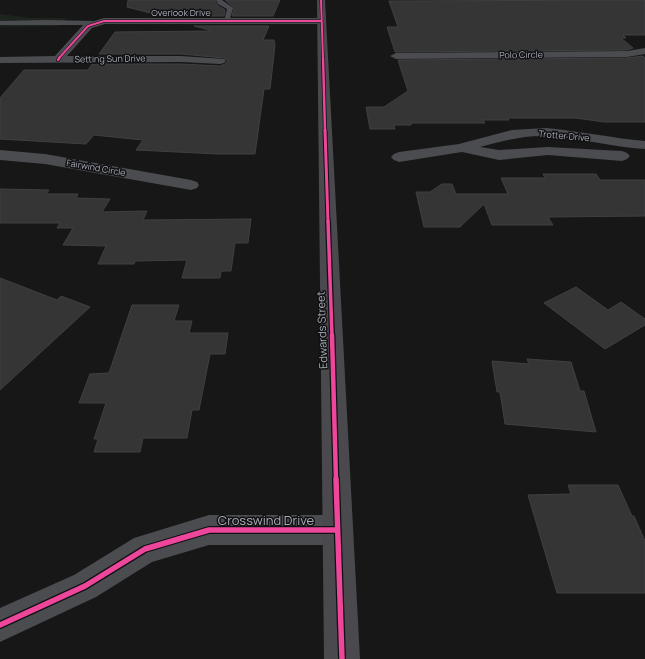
<svg xmlns="http://www.w3.org/2000/svg" width="645" height="659" font-family="Manrope,sans-serif">
	<rect width="100%" height="100%" fill="#171717"/>
	<path fill="#1d241e" d="M 0,14 L 31,18 L 67,18 L 58,26 L 0,27 Z"/>
	<path fill="#353536" stroke="#3f4043" d="M 128,0 L 215,0 L 217,5 L 225,10 L 224,16 L 162,16 L 127,7 Z
		M 225,0 L 280,0 L 273,16 L 232,16 L 234,8 Z
		M 645,0 L 645,35 L 623,35 L 626,38 L 621,38 L 633,48 L 627,50 L 395,52 L 387,27 L 398,27 L 389,1 Z
		M 194,26 L 269,26 L 263,40 L 274,40 L 275,45 L 270,89 L 264,89 L 255,154 L 218,154 L 136,150 L 143,140 L 94,135 L 86,144 L 0,139 L 0,98 L 24,70 L 88,70 L 92,64 L 181,64 L 220,66 L 225,64 L 228,61 L 224,58 L 181,54 L 99,54 L 115,32 L 210,31 L 210,30 Z
		M 643,56 L 645,58 L 645,122 L 604,122 L 576,118 L 508,118 L 509,120 L 483,120 L 485,123 L 411,123 L 411,125 L 394,125 L 395,129 L 370,129 L 366,107 L 384,107 L 408,91 L 398,60 L 627,58 Z
		M 543,174 L 596,174 L 600,180 L 645,180 L 645,216 L 548,217 L 553,225 L 492,225 L 484,204 L 460,227 L 424,227 L 416,192 L 430,192 L 442,184 L 452,184 L 456,194 L 508,194 L 501,178 L 545,178 Z
		M 0,189 L 49,190 L 46,194 L 78,194 L 76,198 L 110,199 L 102,212 L 147,211 L 143,220 L 251,219 L 248,243 L 235,243 L 231,271 L 221,271 L 220,278 L 182,278 L 187,260 L 135,261 L 134,264 L 98,264 L 106,246 L 63,245 L 73,228 L 57,228 L 60,223 L 0,223 Z
		M 0,278 L 57,300 L 61,296 L 90,307 L 0,390 Z
		M 576,287 L 608,310 L 621,302 L 645,319 L 645,325 L 605,349 L 544,303 Z
		M 132,305 L 179,305 L 174,321 L 192,321 L 189,333 L 228,333 L 225,354 L 210,354 L 199,410 L 192,410 L 187,438 L 143,438 L 140,452 L 94,452 L 98,439 L 94,439 L 106,403 L 79,403 L 90,374 L 109,373 Z
		M 527,359 L 571,362 L 580,391 L 584,391 L 596,432 L 505,424 L 500,392 L 497,392 L 492,361 L 529,364 Z
		M 568,485 L 618,485 L 632,516 L 634,516 L 645,541 L 645,593 L 557,593 L 528,495 L 571,494 Z"/>
	<g fill="none" stroke-linecap="round" stroke-linejoin="round">
		<path fill="#4b4c50" fill-rule="evenodd" d="M 216,0 L 222,0 L 233,8 L 229,22 L 224,21 L 227,9 L 218,4 Z
			M 46,20 L 95,21 L 98,23 L 95,25 L 0,25 L 0,21 Z"/>
		<path fill="#4b4c50" fill-rule="evenodd" d="M 104,18 L 321,18 L 326,21 L 321,24 L 105,24 L 92,28 L 67,56 L 181,56 L 224,59 L 226,61 L 224,63 L 220,64 L 181,62 L 0,63 L 0,57 L 55,56 L 84,24 Z
			M 645,48 L 645,54 L 627,57 L 396,59 L 390,56 L 396,53 L 627,51 Z
			M 546,128 C 579,131 612,138 645,141 L 645,149 C 612,147 580,138 547,136 C 524,135 502,141 480,147 L 499,150 L 548,147 L 622,151 L 627,153 L 630,156 L 627,159 L 622,161 L 548,155 L 499,160 L 462,152 L 399,162 L 394,160 L 391,157 L 394,154 L 399,152 L 459,144 L 512,130 Z
			M 0,150 L 45,154 L 191,180 L 197,182 L 199,185 L 197,188 L 191,190 L 45,164 L 0,160 Z
			M 209,515 L 337,515 L 348,519 L 352,530 L 348,541 L 337,545 L 209,545 L 152,562 L 96,597 L 0,642 L 0,608 L 74,575 L 134,538 Z"/>
		<path fill="#4a4a4e" fill-rule="evenodd" d="M 317,0 L 325,0 L 360,659 L 324,659 Z"/>
		<g stroke="#111113" stroke-width="3">
			<path id="cycleway-far5" d="M 321,0 L 323,58
				M 59,58 L 88,26 L 104,21 L 321,21"/>
		</g>
		<g stroke="#111113" stroke-width="4">
			<path id="cycleway-far4" d="M 323,57 L 325,131
				M 58,60 L 60,57"/>
		</g>
		<g stroke="#111113" stroke-width="5">
			<path id="cycleway-far3" d="M 325,130 L 328,222"/>
		</g>
		<g stroke="#111113" stroke-width="6">
			<path id="cycleway-far2" d="M 328,221 L 332,336"/>
		</g>
		<g stroke="#111113" stroke-width="7">
			<path id="cycleway-far1" d="M 332,335 L 336,480"/>
		</g>
		<g stroke="#111113" stroke-width="8">
			<path id="cycleway" d="M 336,479 L 342,659
				M 0,625 L 85,586 L 145,549 L 209,530 L 337,530"/>
		</g>
		<use href="#cycleway-far5" stroke="#ed469a" stroke-width="2"/>
		<use href="#cycleway-far4" stroke="#ed469a" stroke-width="2.5"/>
		<use href="#cycleway-far3" stroke="#ed469a" stroke-width="3"/>
		<use href="#cycleway-far2" stroke="#ed469a" stroke-width="3.5"/>
		<use href="#cycleway-far1" stroke="#ed469a" stroke-width="4.5"/>
		<use href="#cycleway" stroke="#ed469a" stroke-width="5.5"/>
	</g>
	<g text-anchor="middle" stroke-width="3" stroke-linejoin="round" paint-order="stroke">
		<g font-size="9" fill="#a8adb8" stroke="#111113">
			<text x="181" y="16">Overlook Drive</text>
			<text transform="translate(521 55) rotate(-1)" y="3">Polo Circle</text>
			<text transform="translate(110 59) rotate(-1)" y="3">Setting Sun Drive</text>
			<text transform="translate(564 136) rotate(5)" y="3">Trotter Drive</text>
			<text transform="translate(96 168) rotate(10)" y="3">Fairwind Circle</text>
		</g>
		<g font-size="11" fill="#a8adb8" stroke="#111113">
			<text transform="translate(322 330) rotate(-92)" y="4">Edwards Street</text>
		</g>
		<g font-size="13" fill="#a8adb8" stroke="#111113">
			<text x="266" y="525">Crosswind Drive</text>
		</g>
	</g>
</svg>
